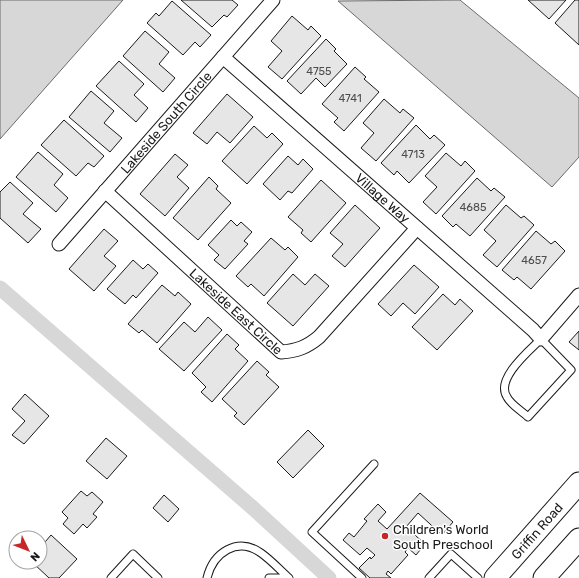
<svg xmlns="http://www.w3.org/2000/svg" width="579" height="578" font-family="Rubik,sans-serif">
	<rect width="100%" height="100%" fill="#fff"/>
	<path fill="#d7d7d7" stroke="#6a6a6a" d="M 0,0 L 123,0 L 0,139 Z
		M 460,0 L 579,98 L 579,157 L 552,187 L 338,1 Z"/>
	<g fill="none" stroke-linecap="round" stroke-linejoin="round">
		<path stroke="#d7d7d7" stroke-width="15" d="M 0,288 L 254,509 L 329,578"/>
	</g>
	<path fill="#e6e6e6" stroke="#1a1a1a" d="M 181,0 L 232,0 L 238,5 L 227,17 L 224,15 L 212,27 Z
		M 528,0 L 566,0 L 549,19 Z
		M 575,0 L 579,0 L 579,45 L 555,23 Z
		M 172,1 L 211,35 L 200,47 L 195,42 L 183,55 L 147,23 L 156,13 L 159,16 Z
		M 292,16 L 308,30 L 311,26 L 321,36 L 282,79 L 268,67 L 282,51 L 271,41 Z
		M 145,31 L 169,52 L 159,64 L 175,78 L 163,92 L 123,56 Z
		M 326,39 L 336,49 L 334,51 L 347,64 L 325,87 L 316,78 L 301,94 L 287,81 Z
		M 119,61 L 144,84 L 134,95 L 148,108 L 136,122 L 96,86 Z
		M 355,67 L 366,77 L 364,79 L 379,92 L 344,131 L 334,122 L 338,118 L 322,104 Z
		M 91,91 L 114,111 L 104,123 L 122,138 L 110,152 L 69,117 Z
		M 227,94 L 253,117 L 230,143 L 217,132 L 207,144 L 193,133 Z
		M 384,99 L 400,113 L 403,109 L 414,118 L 376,161 L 361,148 L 374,133 L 363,123 Z
		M 64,120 L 104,156 L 94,167 L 88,163 L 76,176 L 41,145 Z
		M 416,125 L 430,139 L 434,135 L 445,145 L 409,183 L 397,171 L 394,175 L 381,163 Z
		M 254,126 L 267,138 L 272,133 L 283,144 L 247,184 L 222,161 Z
		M 38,152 L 63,174 L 54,185 L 68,198 L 56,212 L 16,177 Z
		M 446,153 L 461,166 L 465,161 L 475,171 L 436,214 L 423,202 L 437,187 L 425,176 Z
		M 175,154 L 188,165 L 177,177 L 189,188 L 165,216 L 140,194 Z
		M 288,156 L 298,165 L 303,159 L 313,169 L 292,193 L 288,191 L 280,200 L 263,184 Z
		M 209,177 L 218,186 L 216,189 L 231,203 L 198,240 L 173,218 Z
		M 477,178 L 491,191 L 494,188 L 505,197 L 470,236 L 456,224 L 453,227 L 442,216 Z
		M 321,180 L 346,203 L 311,242 L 301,233 L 303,230 L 288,217 Z
		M 10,182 L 33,203 L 23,214 L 41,229 L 28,243 L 0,218 L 0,192 Z
		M 355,205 L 380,228 L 345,267 L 332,256 L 343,244 L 330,233 Z
		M 506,205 L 521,218 L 524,216 L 534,225 L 497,267 L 483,255 L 496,241 L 484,230 Z
		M 231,220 L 237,226 L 241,222 L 252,232 L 244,241 L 248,244 L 225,269 L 214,260 L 219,255 L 208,245 Z
		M 104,229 L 118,241 L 104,256 L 116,266 L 94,291 L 69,269 Z
		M 536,231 L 551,244 L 555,241 L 565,251 L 531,289 L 517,277 L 514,280 L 502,270 Z
		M 271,238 L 285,250 L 288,247 L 298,257 L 264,296 L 251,284 L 248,287 L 236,276 Z
		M 133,260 L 143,269 L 148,264 L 158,273 L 136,298 L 133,295 L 125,304 L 107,289 Z
		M 414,265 L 439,287 L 415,314 L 403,303 L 391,316 L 378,304 Z
		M 293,274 L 305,285 L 315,274 L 329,286 L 293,326 L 267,303 Z
		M 162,285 L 175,296 L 178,292 L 191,304 L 157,343 L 142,330 L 139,333 L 128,324 Z
		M 443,294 L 455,305 L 460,299 L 473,311 L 437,350 L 412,327 Z
		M 208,317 L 222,330 L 184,371 L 159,349 L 184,322 L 195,332 Z
		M 579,331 L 579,350 L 569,342 Z
		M 227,334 L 239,345 L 235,349 L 248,361 L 212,402 L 201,392 L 206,387 L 192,373 Z
		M 257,361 L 269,372 L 266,375 L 279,387 L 244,425 L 234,416 L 237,413 L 222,399 Z
		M 25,394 L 49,416 L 24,444 L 12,435 L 25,421 L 12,409 Z
		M 308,430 L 324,446 L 293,478 L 277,462 Z
		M 106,438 L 127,456 L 107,479 L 86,461 Z
		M 81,491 L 87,496 L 92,492 L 103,502 L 93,514 L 97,517 L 87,528 L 83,524 L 74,534 L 63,524 L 68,518 L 62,512 Z
		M 420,493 L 453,522 L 442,535 L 418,513 L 406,527 L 425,544 L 416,555 L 408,548 L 405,552 L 408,555 L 391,574 L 388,571 L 386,574 L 391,578 L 370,578 L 359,568 L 370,557 L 371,559 L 375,555 L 367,548 L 360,555 L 343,540 L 349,533 L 354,537 L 367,521 L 364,519 L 378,504 L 386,512 L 378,521 L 387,529 Z
		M 164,495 L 179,509 L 168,522 L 153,508 Z
		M 51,535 L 77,559 L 59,578 L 49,578 L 32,562 L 40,562 L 40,548 Z"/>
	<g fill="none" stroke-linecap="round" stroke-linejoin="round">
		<g stroke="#1a1a1a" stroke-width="9">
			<path id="lane" d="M 541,339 L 571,370 L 528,417 C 522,411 511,405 507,397 C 495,379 529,351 541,339 Z
				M 111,578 L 133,554 L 158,578
				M 207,578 C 213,553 237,536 261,553 C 271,560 280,570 289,578
				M 269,578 L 281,578
				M 362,578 L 312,532 L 374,464
				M 429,578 L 451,554 L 478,578"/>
		</g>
		<g stroke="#1a1a1a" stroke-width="15">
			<g id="street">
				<path id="s1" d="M 223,57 L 533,330 L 541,339 L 579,295"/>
				<path id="s2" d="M 105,191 L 281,352 C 297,351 307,347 319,337 L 417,228"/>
				<path id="s3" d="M 59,244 L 273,0"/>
			</g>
		</g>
		<g stroke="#1a1a1a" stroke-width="23">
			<g id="primary">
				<path id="s4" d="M 495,578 L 579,483"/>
				<path d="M 544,578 L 579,539"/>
			</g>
		</g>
		<use href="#lane" stroke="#fff" stroke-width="7"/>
		<use href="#street" stroke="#fff" stroke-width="13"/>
		<use href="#primary" stroke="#fff" stroke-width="21"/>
	</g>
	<circle fill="#c62828" stroke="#fff" stroke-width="1.5" cx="385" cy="536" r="4"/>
	<g text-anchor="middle" stroke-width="3" stroke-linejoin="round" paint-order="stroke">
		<g font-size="11" fill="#4d4d4d">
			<text x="319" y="75">4755</text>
			<text x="350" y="102">4741</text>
			<text x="413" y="158">4713</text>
			<text x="473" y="211">4685</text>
			<text x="534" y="264">4657</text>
		</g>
		<g font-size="13" fill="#1a1a1a" stroke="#fff">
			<text dy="5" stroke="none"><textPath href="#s3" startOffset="162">Lakeside South Circle</textPath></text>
			<text dy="5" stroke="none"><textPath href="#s1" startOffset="213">Village Way</textPath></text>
			<text dy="5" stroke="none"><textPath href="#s2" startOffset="178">Lakeside East Circle</textPath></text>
			<text dy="5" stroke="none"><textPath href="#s4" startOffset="63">Griffin Road</textPath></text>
		</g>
		<g font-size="13" fill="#1a1a1a" stroke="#fff" text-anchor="start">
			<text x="393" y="534">Children's World<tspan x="393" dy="15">South Preschool</tspan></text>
		</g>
	</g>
	<g transform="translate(28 550) rotate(133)"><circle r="19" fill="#ffffff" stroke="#a3a3a3"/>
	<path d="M0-3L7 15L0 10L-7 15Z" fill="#c62828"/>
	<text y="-6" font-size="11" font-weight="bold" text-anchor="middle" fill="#1a1a1a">N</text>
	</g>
</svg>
